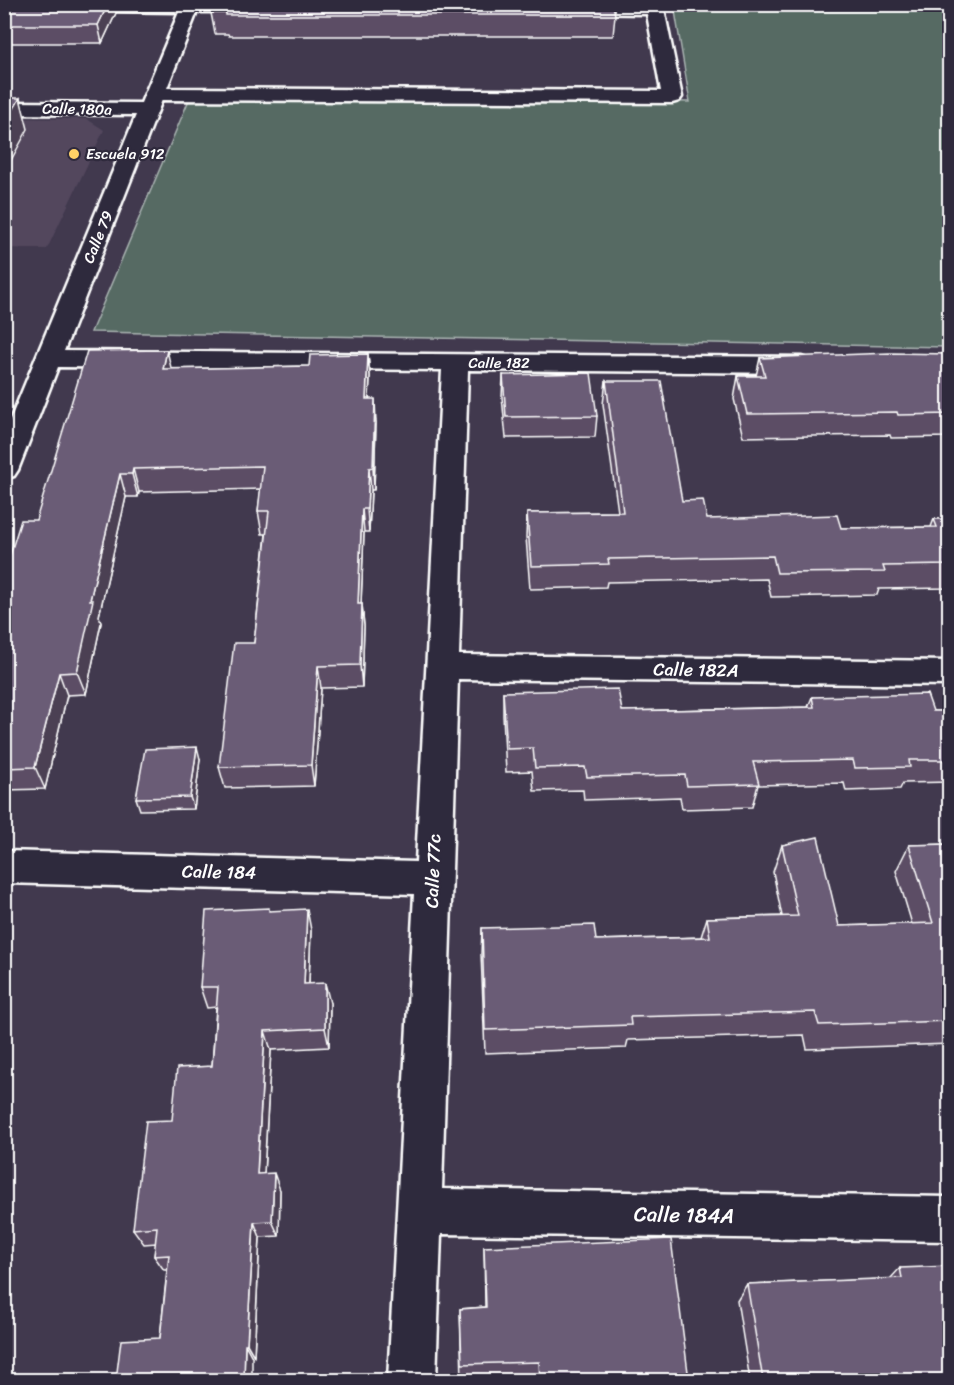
<svg xmlns="http://www.w3.org/2000/svg" width="954" height="1385" font-family="Sriracha,sans-serif">
	<rect width="100%" height="100%" fill="#41394e"/>
	<filter id="ink" filterUnits="userSpaceOnUse"><feTurbulence type="fractalNoise" baseFrequency=".0167" numOctaves="2"/><feDisplacementMap in="SourceGraphic" scale="12" xChannelSelector="R" yChannelSelector="G"/><feConvolveMatrix kernelMatrix="1 2 1 2 8 2 1 2 1" color-interpolation-filters="sRGB"/></filter>
	<g filter="url(#ink)">
		<path fill="#52475d" d="M 5,118 L 87,119 L 104,130 L 47,249 L 5,248 Z"/>
		<path fill="#566a64" stroke="#aab4b2" stroke-width="1.5" d="M 674,5 L 949,5 L 949,347 L 91,332 L 191,95 L 690,102 Z"/>
		<g fill="none" stroke-linecap="round" stroke-linejoin="round">
			<g stroke="#fff" stroke-width="5">
				<path id="minor" d="M 4,4 L 265,4 L 267,7 L 264,11 L 258,12 L 197,12 L 167,88 L 661,91 L 647,14 L 567,13 L 561,12 L 558,8 L 561,4 L 663,4 L 682,97 L 679,101 L 672,103 L 162,100 L 64,351 L 803,357 L 812,360 L 816,365 L 812,370 L 803,373 L 468,370 L 459,655 L 950,661 L 950,685 L 458,679 L 442,1189 L 950,1197 L 950,1241 L 441,1234 L 436,1380 L 388,1380 L 414,894 L 4,883 L 4,851 L 416,862 L 442,370 L 58,367 L 18,470 L 14,476 L 4,479 L 4,435 L 136,115 L 4,114 L 4,102 L 141,103 L 179,12 L 4,10 Z"/>
			</g>
			<use href="#minor" fill="#2f2a3d" fill-rule="evenodd"/>
		</g>
		<path fill="#5c4e65" stroke="#fff" stroke-width="1.5" d="M 4,4 L 116,13 L 102,43 L 4,43 Z
			M 211,13 L 615,15 L 613,36 L 229,36 L 228,34 L 215,34 Z
			M 368,354 L 370,376 L 369,399 L 376,422 L 374,490 L 371,490 L 369,532 L 364,532 L 361,604 L 362,604 L 364,626 L 362,687 L 321,688 L 314,786 L 225,788 L 219,767 L 254,643 L 266,534 L 262,534 L 258,511 L 261,489 L 139,492 L 138,497 L 126,497 L 99,616 L 101,623 L 86,694 L 67,695 L 45,789 L 4,790 L 4,574 L 36,520 L 171,369 L 309,366 Z
			M 950,354 L 950,437 L 891,438 L 890,435 L 743,437 L 734,399 L 738,376 L 756,376 L 760,358 Z
			M 503,375 L 597,416 L 595,437 L 506,438 L 502,397 Z
			M 606,381 L 682,501 L 707,519 L 841,528 L 931,527 L 934,519 L 950,519 L 950,588 L 879,589 L 877,595 L 771,597 L 767,579 L 607,582 L 606,587 L 530,589 L 526,537 L 527,513 L 618,512 L 603,404 Z
			M 503,692 L 622,711 L 808,707 L 812,697 L 933,711 L 950,711 L 950,782 L 903,783 L 900,789 L 846,791 L 844,783 L 758,785 L 752,807 L 682,809 L 680,797 L 584,800 L 583,790 L 534,791 L 532,771 L 506,772 L 503,716 Z
			M 200,759 L 194,809 L 140,810 L 136,798 Z
			M 950,844 L 950,1044 L 807,1049 L 804,1035 L 628,1040 L 626,1048 L 485,1053 L 481,954 L 482,928 L 596,940 L 701,937 L 707,918 L 782,916 L 773,872 L 782,845 L 839,926 L 912,924 L 896,871 L 909,845 Z
			M 270,911 L 311,930 L 309,984 L 330,1003 L 329,1047 L 271,1050 L 264,1174 L 280,1190 L 279,1236 L 260,1237 L 254,1356 L 252,1357 L 160,1338 L 167,1270 L 164,1270 L 154,1256 L 156,1243 L 144,1244 L 133,1229 L 172,1120 L 212,1066 L 216,1007 L 207,1008 L 200,987 Z
			M 484,1247 L 689,1380 L 536,1380 L 536,1378 L 462,1380 L 460,1309 L 485,1307 Z
			M 900,1268 L 950,1380 L 750,1380 L 737,1300 L 747,1284 L 890,1279 Z"/>
		<path fill="#4b4053" stroke="#fff" stroke-width="1.5" d="M 108,4 L 114,4 L 116,13 L 102,43 L 98,25 Z
			M 20,98 L 28,129 L 4,173 L 4,125 Z
			M 167,350 L 172,372 L 163,369 Z
			M 368,354 L 370,376 L 368,422 L 366,399 Z
			M 375,399 L 376,422 L 374,490 L 373,467 Z
			M 369,468 L 371,490 L 369,532 L 367,509 Z
			M 133,469 L 139,492 L 138,497 L 132,474 Z
			M 120,474 L 126,497 L 99,616 L 101,623 L 86,694 L 77,672 L 90,600 Z
			M 362,509 L 364,532 L 360,626 L 358,604 Z
			M 362,604 L 364,626 L 362,687 L 360,665 Z
			M 318,666 L 321,688 L 314,786 L 311,765 Z
			M 59,673 L 67,695 L 45,789 L 35,767 Z
			M 197,747 L 200,759 L 194,809 L 190,797 Z
			M 307,909 L 311,930 L 308,1004 L 304,984 Z
			M 325,983 L 330,1003 L 329,1047 L 325,1028 Z
			M 265,1031 L 271,1050 L 263,1191 L 257,1174 Z
			M 274,1173 L 280,1190 L 279,1236 L 272,1221 Z
			M 254,1222 L 260,1237 L 254,1356 L 247,1344 Z
			M 245,1344 L 252,1357 L 252,1380 L 244,1380 Z"/>
		<path fill="#6b5b76" stroke="#fff" stroke-width="1.5" d="M 4,4 L 108,4 L 98,25 L 4,25 Z
			M 214,4 L 613,4 L 615,15 L 226,15 L 226,12 L 211,13 Z
			M 4,98 L 20,98 L 4,125 Z
			M 167,350 L 163,369 L 309,366 L 310,355 L 368,354 L 366,399 L 375,399 L 373,467 L 369,468 L 367,509 L 362,509 L 358,604 L 362,604 L 360,665 L 318,666 L 311,765 L 219,767 L 234,643 L 254,643 L 269,511 L 258,511 L 263,466 L 133,469 L 132,474 L 120,474 L 90,600 L 93,600 L 77,672 L 59,673 L 35,767 L 4,768 L 4,574 L 21,520 L 36,520 L 87,351 Z
			M 890,353 L 950,354 L 950,414 L 898,415 L 897,412 L 747,414 L 738,376 L 765,376 L 760,358 Z
			M 591,373 L 597,416 L 506,417 L 503,375 Z
			M 606,381 L 661,381 L 682,501 L 703,500 L 707,519 L 837,515 L 841,528 L 937,527 L 934,519 L 950,519 L 950,565 L 883,566 L 885,572 L 777,573 L 773,556 L 608,559 L 609,564 L 531,566 L 527,513 L 623,512 Z
			M 618,689 L 622,711 L 814,707 L 812,697 L 927,694 L 933,711 L 950,711 L 950,760 L 909,760 L 910,767 L 855,768 L 853,760 L 753,762 L 759,784 L 687,786 L 685,775 L 587,777 L 585,767 L 535,768 L 533,748 L 507,749 L 503,692 Z
			M 197,747 L 190,797 L 136,798 L 145,749 Z
			M 818,837 L 839,926 L 933,923 L 909,845 L 950,844 L 950,1021 L 819,1025 L 815,1012 L 630,1017 L 631,1025 L 485,1030 L 482,928 L 594,925 L 596,940 L 710,937 L 707,918 L 798,916 L 782,845 Z
			M 269,908 L 269,911 L 307,909 L 304,984 L 325,983 L 325,1028 L 265,1031 L 257,1174 L 274,1173 L 272,1221 L 254,1222 L 247,1344 L 245,1344 L 244,1380 L 116,1380 L 121,1340 L 160,1338 L 169,1255 L 154,1256 L 157,1227 L 133,1229 L 146,1121 L 172,1120 L 177,1068 L 212,1066 L 218,987 L 200,987 L 206,911 Z
			M 671,1239 L 689,1380 L 540,1380 L 539,1362 L 462,1364 L 460,1309 L 486,1307 L 484,1247 Z
			M 950,1266 L 950,1380 L 763,1380 L 747,1284 L 902,1278 L 900,1268 Z"/>
	</g>
	<circle fill="#ffd166" stroke="#2f2a3d" stroke-width="2" cx="74" cy="154" r="6"/>
	<g text-anchor="middle" stroke-width="4.5" stroke-linejoin="round" paint-order="stroke">
		<g font-size="15" fill="#fff" stroke="#2f2a3d">
			<text transform="translate(77 109) rotate(1)" y="5">Calle 180a</text>
			<text transform="translate(98 237) rotate(-68)" y="5">Calle 79</text>
			<text x="499" y="368">Calle 182</text>
		</g>
		<g font-size="15" fill="#fff" stroke="#2f2a3d" text-anchor="start">
			<text x="86" y="159">Escuela 912</text>
		</g>
		<g font-size="18" fill="#fff" stroke="#2f2a3d">
			<text transform="translate(696 670) rotate(1)" y="6">Calle 182A</text>
			<text transform="translate(433 871) rotate(-88)" y="6">Calle 77c</text>
			<text transform="translate(219 872) rotate(1)" y="6">Calle 184</text>
		</g>
		<g font-size="21" fill="#fff" stroke="#2f2a3d">
			<text transform="translate(684 1215) rotate(1)" y="7">Calle 184A</text>
		</g>
	</g>
	<rect width="954" height="1385" fill="none" stroke="#2f2a3d" stroke-width="24"/>
	<rect x="12" y="12" width="930" height="1361" fill="none" stroke="#fff" stroke-width="2" filter="url(#ink)"/>
</svg>
